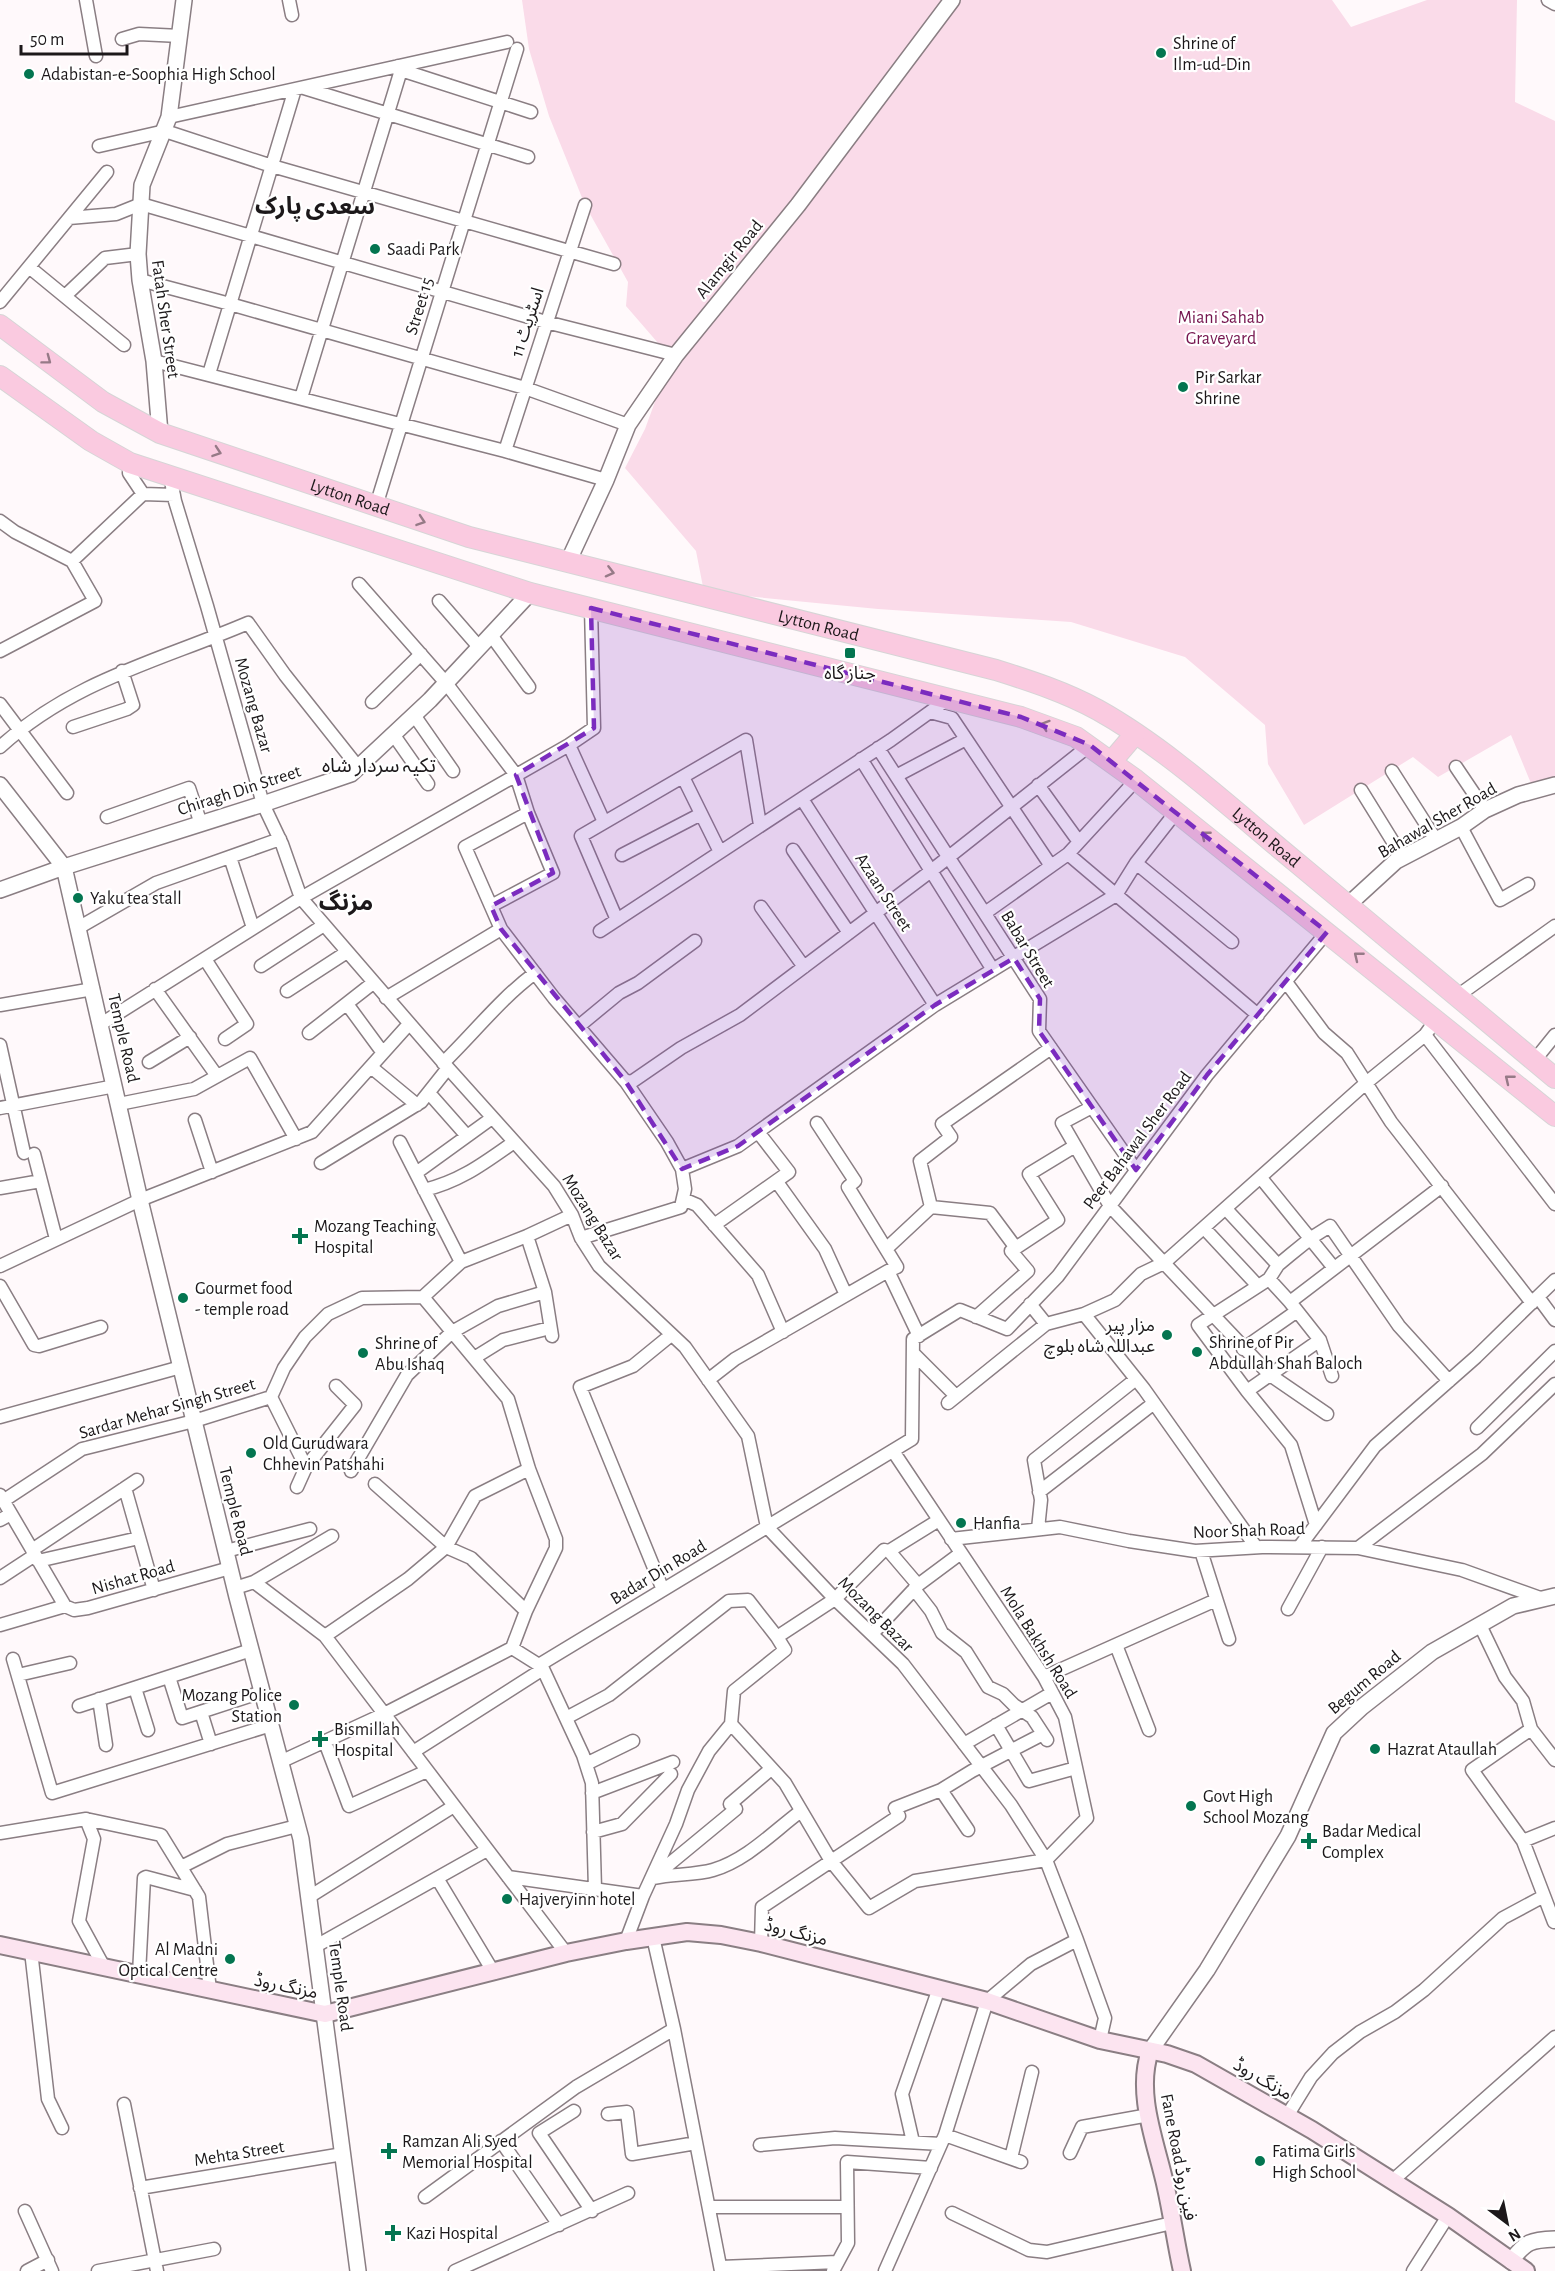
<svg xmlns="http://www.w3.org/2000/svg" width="1555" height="2271" font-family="'Alegreya Sans','Noto Sans Arabic',sans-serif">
	<rect width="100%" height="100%" fill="#fff9fb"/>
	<path fill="#fadbe9" d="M 522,0 L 1332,0 L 1351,27 L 1427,0 L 1517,0 L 1515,102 L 1555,121 L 1555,784 L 1535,793 L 1511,735 L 1438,777 L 1413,757 L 1304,825 L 1268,764 L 1265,725 L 1185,657 L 1071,622 L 878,609 L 704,592 L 696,551 L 625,468 L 645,429 L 671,358 L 626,306 L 628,282 L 585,205 L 549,116 L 529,49 Z"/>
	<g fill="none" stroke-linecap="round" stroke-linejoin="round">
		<g stroke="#8a7e83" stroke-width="15">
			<path id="minor" d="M 86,0 L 96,56
				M 289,0 L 292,15
				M 1548,0 L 1555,4
				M 122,39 L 139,34 L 180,36
				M 398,66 L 401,70 L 531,112
				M 304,88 L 528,157
				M 169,117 L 507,42
				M 99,146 L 165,131 L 272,166 L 614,264
				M 69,218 L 116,214 L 141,204 L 546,322 L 676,355
				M 29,267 L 124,345
				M 140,280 L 230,304 L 525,388 L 628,425
				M 65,296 L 105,258 L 138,254
				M 0,302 L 107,172
				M 154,361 L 505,451 L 606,480
				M 209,374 L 295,89
				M 301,398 L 401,70
				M 505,451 L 585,205
				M 130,463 L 129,473 L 143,494
				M 170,476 L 175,501 L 207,606 L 263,804 L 282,844 L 301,898 L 448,1068 L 554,1186 L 572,1215 L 581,1238 L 599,1266 L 685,1347 L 748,1436 L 767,1527 L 835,1599 L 903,1664 L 1011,1805 L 1046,1860 L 1077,1940 L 1105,2018 L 1100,2040
				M 376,506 L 517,49
				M 0,521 L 15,532 L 72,561 L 95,601 L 0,651
				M 72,561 L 143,494 L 174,495
				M 359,584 L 446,683 L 516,775 L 528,813
				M 439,601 L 479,647
				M 591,608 L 594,728 L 569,745 L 604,822
				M 491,635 L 529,687
				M 372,702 L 421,654
				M 0,704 L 67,793
				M 930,712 L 952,718 L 1051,866
				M 414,715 L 453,771
				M 73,727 L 127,709 L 133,705 L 122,671
				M 393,734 L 428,784
				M 0,747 C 74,680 159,661 248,623 L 285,675 L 358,767
				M 878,748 L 1040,999 L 1039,1031 L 1136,1170
				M 861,759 L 993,970
				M 1456,767 L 1485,810
				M 1392,771 L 1436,840
				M 896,776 L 966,739
				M 683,777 L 720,852
				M 1038,785 L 1079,842
				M 1361,790 L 1403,858
				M 802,799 L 935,1005
				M 107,817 L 189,788 L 201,824
				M 1461,827 L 1500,900 L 1528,884
				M 793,850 L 849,933
				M 1068,854 L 1258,1015
				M 622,855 L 701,814
				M 230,857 L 253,928
				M 1136,863 L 1176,812
				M 491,906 L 553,873 L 528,813 L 465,847 L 501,929 L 554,998 L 626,1082 L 667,1142 L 682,1169 L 685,1189 L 681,1207 L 581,1238
				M 761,907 L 804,967
				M 985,913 L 1068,854 L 1136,780
				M 617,920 L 581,836 L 746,740 L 760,825
				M 78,928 L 156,883 L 280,839
				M 600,931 L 891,740 L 948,699
				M 205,959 L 247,1024 L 225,1039
				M 261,966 L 324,925
				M 1286,982 L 1324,1033 L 1347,1053 L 1391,1122 L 1532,1303
				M 155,989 L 217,1076
				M 287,991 L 347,952
				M 1456,997 L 1555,926
				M 386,998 L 501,929
				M 347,1004 L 383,1053
				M 0,1005 L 93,989
				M 101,1024 L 301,898 L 569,745
				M 579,1026 L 619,993 L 638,983 L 695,941
				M 309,1033 L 373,983
				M 1425,1035 L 1555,1204
				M 0,1045 L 24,1153
				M 1534,1061 L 1555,1035
				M 149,1062 L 190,1037
				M 443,1063 C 474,1033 501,998 535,973
				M 371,1067 L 417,1105
				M 626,1082 L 633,1081 L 681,1048 L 740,1015 L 931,871 L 1090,745
				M 429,1093 L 467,1136
				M 119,1104 L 194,1089 L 250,1058 L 296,1139
				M 1092,1107 L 1062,1123 L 1110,1206 L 1270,1375 L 1327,1414
				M 0,1108 L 115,1086
				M 195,1120 L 212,1172
				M 817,1123 L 855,1181 L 848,1187 L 897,1267 L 888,1271 L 919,1336
				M 400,1142 L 461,1262
				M 34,1154 L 56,1239
				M 321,1163 L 421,1102 L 448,1068
				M 682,1169 L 738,1146 L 935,1005 L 1116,895 L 1136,863 L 1232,942
				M 416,1173 L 492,1118
				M 1261,1178 L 1334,1268
				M 777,1182 L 825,1249 L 846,1295
				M 0,1188 L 41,1181
				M 424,1190 C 461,1181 484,1163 514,1142
				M 683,1199 L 697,1205 L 758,1275 L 783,1332
				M 931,1207 L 990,1213 L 1016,1248
				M 1226,1209 L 1278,1265
				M 714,1225 L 789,1172 L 758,1132
				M 1204,1228 L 1258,1286
				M 527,1236 L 545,1292 L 552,1336
				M 886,1249 L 931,1207 L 920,1161 L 951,1137 L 942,1124 L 1051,1048
				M 0,1266 L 140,1200 L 312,1132 L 409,1024
				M 1269,1279 L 1290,1302 L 1320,1340 L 1332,1376
				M 0,1286 L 34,1345 L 39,1346 L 101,1327
				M 423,1297 L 508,1399 L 529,1469 L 556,1539 L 556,1548 L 526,1611 L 512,1648
				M 1538,1297 L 1555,1320
				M 1290,1302 L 1442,1186
				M 1030,1304 L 1046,1324 L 1084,1314 L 1144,1389 L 1256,1547
				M 1084,1314 L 1115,1300 L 1141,1274 L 1164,1263 L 1366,1083 L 1425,1035 L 1436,1020
				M 976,1317 L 1028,1271 L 1011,1251 L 1058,1220 L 1029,1174 L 1075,1146
				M 1243,1349 L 1297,1311
				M 913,1353 L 956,1396
				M 474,1358 L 503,1340 L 550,1328
				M 708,1380 L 735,1359 L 888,1271
				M 1247,1391 L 1320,1340
				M 271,1397 L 306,1467 L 297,1487
				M 948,1403 L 1046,1324
				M 0,1417 L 181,1367
				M 1477,1428 L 1555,1351
				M 893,1451 L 1044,1677 L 1065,1717 L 1087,1818 L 1046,1860
				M 306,1467 L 355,1405 L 336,1386
				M 351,1471 L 407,1375 L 452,1332 L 498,1306 L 545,1292
				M 375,1484 L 446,1547 L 471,1558 L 526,1611
				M 125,1488 L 154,1590
				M 1039,1492 L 1154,1403
				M 0,1495 L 65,1606 L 74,1610 L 88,1608 L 230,1568
				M 3,1501 L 82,1449 L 194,1421 L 271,1397 L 284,1368 L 305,1337 L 328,1314 L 362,1298 L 423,1297 L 461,1262 L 527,1236 L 572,1215
				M 0,1520 L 11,1514
				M 1316,1525 L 1291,1445 L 1247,1391 L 1198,1325 L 1269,1279 L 1278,1265 L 1290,1255 L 1311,1238 L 1330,1226 L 1399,1326 L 1449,1381
				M 1038,1529 L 1041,1500 L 1034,1460 L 1136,1379
				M 951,1539 L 1060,1527 L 1129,1541 L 1195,1551 L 1262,1547 L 1358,1548 L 1462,1570 L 1543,1599
				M 1300,1546 L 1375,1446 L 1476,1357 L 1555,1280
				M 1358,1548 L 1482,1454 L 1555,1384
				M 32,1550 L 137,1480
				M 226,1551 L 310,1529
				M 1201,1551 L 1229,1639
				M 38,1561 L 139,1538
				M 0,1578 L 35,1555
				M 254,1582 L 332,1536
				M 918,1585 L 889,1551 L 939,1520
				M 235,1588 L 254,1582 L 325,1636 L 566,1953
				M 914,1589 L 931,1611 L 942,1633 L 966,1652 L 988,1687 L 1003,1694 L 1014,1705 L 1032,1717 L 1047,1740
				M 663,1590 L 580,1387 L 633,1366 L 671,1335
				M 1288,1609 L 1322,1547
				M 0,1625 L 65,1606
				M 1480,1625 L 1505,1677 L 1523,1701 L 1531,1729 L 1555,1760
				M 872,1634 L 918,1585 L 961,1553
				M 325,1636 L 408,1579 L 446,1547 L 475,1496 L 529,1469
				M 1116,1645 L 1149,1730
				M 13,1659 L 52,1793 L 271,1725
				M 18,1675 L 70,1663
				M 169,1677 L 182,1718 L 262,1692
				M 1044,1677 L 1216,1600
				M 135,1688 L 148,1730
				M 99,1699 L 106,1745
				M 79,1706 L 251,1650
				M 201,1712 L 211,1744
				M 566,1718 L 609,1695 L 729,1601 L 748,1600 L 777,1637
				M 731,1724 L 785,1783 L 831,1861 L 869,1908 L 915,1881 L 1046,1860
				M 996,1725 L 1029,1781 L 1076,1768
				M 1531,1729 L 1472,1770 L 1523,1841 L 1554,1922
				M 325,1742 L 349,1806 L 427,1771
				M 964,1744 L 1052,1693
				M 413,1752 L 543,1669 L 583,1755 L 592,1783 L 595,1889
				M 280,1762 L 384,1714 L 512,1648 L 539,1665 L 912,1439 L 913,1339 L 960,1310 L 1007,1329 L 1058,1276 L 1207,1075 L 1327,932
				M 586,1764 L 633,1741
				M 941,1790 L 968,1830
				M 592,1793 L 673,1762
				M 86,1819 L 161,1835 L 199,1897 L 210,1990
				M 593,1832 L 622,1824 L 671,1774
				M 0,1833 L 86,1819 L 94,1839 L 79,1921 L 104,1967
				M 1523,1841 L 1555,1828
				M 181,1867 L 227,1844 L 297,1826
				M 656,1875 L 736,1809 L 730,1804 L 771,1769
				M 508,1877 L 643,1896
				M 437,1878 L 494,1973
				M 654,1878 C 672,1874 696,1875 713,1870 C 747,1860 774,1831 801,1811
				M 309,1897 L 454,1806
				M 653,1937 L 674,2029 L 721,2271
				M 626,1941 L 643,1896 L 676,1824 L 688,1790 L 709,1751 L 731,1724 L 734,1691 L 785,1650 L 777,1637 L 835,1599 L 884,1550 L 889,1551
				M 761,1943 L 762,1907 L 899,1816 L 895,1808 L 941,1790 L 972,1771 L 1043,1734
				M 316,1946 L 487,1850
				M 31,1951 L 48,2099 L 62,2128
				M 139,1974 L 144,1878 L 146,1877 L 195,1890
				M 124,2104 L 157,2271
				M 574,2111 L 539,2133 L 592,2211
				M 608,2114 L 627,2112 L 632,2154 L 696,2143
				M 1287,2116 L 1311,2077 L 1333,2053 L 1360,2032 L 1395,2012 L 1424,1990 L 1503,1918 L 1544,1896
				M 945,2135 L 1021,2162
				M 501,2141 L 559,2225
				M 913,2142 L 902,2094 L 939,1988
				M 760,2145 L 835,2138 L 941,2144
				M 1070,2153 L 1082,2127 L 1149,2115
				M 1011,2158 L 1032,2072
				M 1392,2181 L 1555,2037
				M 140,2188 L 343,2154
				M 425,2197 L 576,2087 L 674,2029
				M 709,2207 L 847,2207
				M 25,2211 L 52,2271
				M 952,2213 L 1029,2250 L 1047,2252 L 1172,2223
				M 721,2267 L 837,2262
				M 27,2271 L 48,2260
				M 98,2271 L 214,2249
				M 455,2271 L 628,2193
				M 833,2271 L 848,2243 L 847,2162 L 931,2168
				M 885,2271 L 945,2135 L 987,2001 L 1031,1964 L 1077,1940
				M 1413,2271 L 1448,2216"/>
		</g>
		<g stroke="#8a7e83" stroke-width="18">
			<path id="tertiary" d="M 160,433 L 154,361 L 140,280 L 138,254 L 142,185 L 169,117 L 184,0
				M 568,562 L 606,480 L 628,425 L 676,355 L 798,205 L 952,0
				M 0,785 L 64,867 L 140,1200 L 237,1597 L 301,1839 L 358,2271
				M 0,890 L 64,867 L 263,804 L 351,774 L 430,700 L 530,593
				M 1348,905 L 1396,861 L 1461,827 L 1485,810 L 1518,795 L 1555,785
				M 1150,2051 L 1207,1970 L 1288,1836 L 1334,1733 L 1362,1707 L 1432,1652 L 1513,1606 L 1555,1596
				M 1511,2261 C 1526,2241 1531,2240 1555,2239"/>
		</g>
		<g stroke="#8a7e83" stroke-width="20">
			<path id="secondary" d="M 0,1945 L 325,2014 L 566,1953 L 626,1941 L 687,1932 L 721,1935 L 761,1943 L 987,2001 L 1100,2040 L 1167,2054 L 1196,2064 L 1312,2130 L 1448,2216 L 1526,2271
				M 1150,2051 C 1135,2095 1157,2145 1166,2188 C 1172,2215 1176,2244 1182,2271"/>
		</g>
		<g stroke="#d6d5d6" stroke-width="22">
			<g id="primary">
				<path id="s1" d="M 0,325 L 103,402 L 160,433 L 469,537 L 996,670 C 1031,681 1065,692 1098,710 C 1168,749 1234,811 1296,862 C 1383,934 1468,1006 1555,1078"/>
				<path d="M 0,376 L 91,441 L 130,463 L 530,593 L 1021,717 L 1076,737 L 1136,780 L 1555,1116"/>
				<path d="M 1112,761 L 1135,734"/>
			</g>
		</g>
		<use href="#minor" stroke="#fff" stroke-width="12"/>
		<use href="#tertiary" stroke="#fff" stroke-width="15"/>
		<use href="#secondary" stroke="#fce4f0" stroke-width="16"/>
		<use href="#primary" stroke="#facae0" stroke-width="20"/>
	</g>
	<defs><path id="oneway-chevron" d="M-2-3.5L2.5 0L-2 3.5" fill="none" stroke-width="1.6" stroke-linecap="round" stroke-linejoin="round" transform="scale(1.5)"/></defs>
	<g stroke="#967a87">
		<use href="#oneway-chevron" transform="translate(47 360) rotate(37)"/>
		<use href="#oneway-chevron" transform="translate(217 452) rotate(19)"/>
		<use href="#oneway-chevron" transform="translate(421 521) rotate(19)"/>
		<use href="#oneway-chevron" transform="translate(610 572) rotate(14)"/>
		<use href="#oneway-chevron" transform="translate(1045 725) rotate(-162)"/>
		<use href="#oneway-chevron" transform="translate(1205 835) rotate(-141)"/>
		<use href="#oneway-chevron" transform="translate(1358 956) rotate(-141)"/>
		<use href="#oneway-chevron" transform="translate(1509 1079) rotate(-141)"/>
	</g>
	<path fill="#7b2cbf" fill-opacity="0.2" stroke="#7b2cbf" stroke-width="4.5" stroke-dasharray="12 8" stroke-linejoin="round" d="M 591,608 L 1021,717 L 1090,745 L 1327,932 L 1207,1075 L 1136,1170 L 1039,1031 L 1040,999 L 1014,958 L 935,1005 L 738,1146 L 682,1169 L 626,1082 L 501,929 L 491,906 L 553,873 L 516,775 L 594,728 Z"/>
	<g fill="#047550" stroke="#fff" stroke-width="2">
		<circle cx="1161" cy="53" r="6"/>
		<circle cx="29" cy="74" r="6"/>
		<circle cx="375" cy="249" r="6"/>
		<circle cx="1183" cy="387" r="6"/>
		<rect x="844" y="647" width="12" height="12" rx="3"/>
		<circle cx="78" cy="898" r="6"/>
		<path d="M297 1227h6v6h6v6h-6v6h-6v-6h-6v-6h6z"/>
		<circle cx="183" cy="1298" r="6"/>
		<circle cx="1167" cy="1335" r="6"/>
		<circle cx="1197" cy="1352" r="6"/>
		<circle cx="363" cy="1353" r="6"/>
		<circle cx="251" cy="1453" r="6"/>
		<circle cx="961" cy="1523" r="6"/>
		<circle cx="294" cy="1705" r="6"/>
		<path d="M317 1730h6v6h6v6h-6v6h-6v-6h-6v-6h6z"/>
		<circle cx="1375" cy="1749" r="6"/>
		<circle cx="1191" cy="1806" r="6"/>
		<path d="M1306 1832h6v6h6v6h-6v6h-6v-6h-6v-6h6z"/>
		<circle cx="507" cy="1899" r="6"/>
		<circle cx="230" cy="1959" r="6"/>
		<path d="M386 2142h6v6h6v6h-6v6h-6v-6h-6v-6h6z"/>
		<circle cx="1260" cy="2161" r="6"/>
		<path d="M390 2224h6v6h6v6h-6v6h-6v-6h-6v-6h6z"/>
	</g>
	<g text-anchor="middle" stroke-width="4.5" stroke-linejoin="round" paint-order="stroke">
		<g font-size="18" fill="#1c181a" stroke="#fff" text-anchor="start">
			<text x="1173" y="49">Shrine of<tspan x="1173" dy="21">Ilm-ud-Din</tspan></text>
			<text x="41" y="80">Adabistan-e-Soophia High School</text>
			<text x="387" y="255">Saadi Park</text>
			<text x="1195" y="383">Pir Sarkar<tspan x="1195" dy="21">Shrine</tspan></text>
			<text x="850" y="679" text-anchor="middle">جناز گاہ</text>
			<text x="90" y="904">Yaku tea stall</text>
			<text x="314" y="1232">Mozang Teaching<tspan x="314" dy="21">Hospital</tspan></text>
			<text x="195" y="1294">Gourmet food<tspan x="195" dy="21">- temple road</tspan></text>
			<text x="1155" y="1331" text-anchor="end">مزار پیر<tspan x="1155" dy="21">عبداللہ شاہ بلوچ</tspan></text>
			<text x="1209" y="1348">Shrine of Pir<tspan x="1209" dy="21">Abdullah Shah Baloch</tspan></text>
			<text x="375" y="1349">Shrine of<tspan x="375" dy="21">Abu Ishaq</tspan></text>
			<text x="263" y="1449">Old Gurudwara<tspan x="263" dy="21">Chhevin Patshahi</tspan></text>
			<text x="973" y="1529">Hanfia</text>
			<text x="282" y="1701" text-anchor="end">Mozang Police<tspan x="282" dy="21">Station</tspan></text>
			<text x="334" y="1735">Bismillah<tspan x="334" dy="21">Hospital</tspan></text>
			<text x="1387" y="1755">Hazrat Ataullah</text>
			<text x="1203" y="1802">Govt High<tspan x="1203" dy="21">School Mozang</tspan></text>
			<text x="1322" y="1837">Badar Medical<tspan x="1322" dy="21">Complex</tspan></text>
			<text x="519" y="1905">Hajveryinn hotel</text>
			<text x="218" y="1955" text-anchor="end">Al Madni<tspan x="218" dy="21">Optical Centre</tspan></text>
			<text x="402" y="2147">Ramzan Ali Syed<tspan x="402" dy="21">Memorial Hospital</tspan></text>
			<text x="1272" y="2157">Fatima Girls<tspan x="1272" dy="21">High School</tspan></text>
			<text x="406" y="2239">Kazi Hospital</text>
		</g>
		<g font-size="18" fill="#1c181a" stroke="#fff">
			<text transform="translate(729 259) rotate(-51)" y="6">Alamgir Road</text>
			<text transform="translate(419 306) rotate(-73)" y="6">Street 15</text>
			<text transform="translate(166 319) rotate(82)" y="6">Fatah Sher Street</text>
			<text transform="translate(527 322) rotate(-72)" y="6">اسٹریٹ 11</text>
			<text dy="6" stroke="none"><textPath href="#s1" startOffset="394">Lytton Road</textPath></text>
			<text dy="6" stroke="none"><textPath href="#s1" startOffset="880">Lytton Road</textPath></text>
			<text transform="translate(254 705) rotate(74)" y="6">Mozang Bazar</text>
			<text transform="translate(239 790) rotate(-18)" y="6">Chiragh Din Street</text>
			<text transform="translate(1437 820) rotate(-30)" y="6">Bahawal Sher Road</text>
			<text dy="6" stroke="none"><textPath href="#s1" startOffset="1384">Lytton Road</textPath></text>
			<text transform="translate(884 892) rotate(57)" y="6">Azaan Street</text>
			<text transform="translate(1028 949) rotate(59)" y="6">Babar Street</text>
			<text transform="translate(124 1038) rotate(77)" y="6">Temple Road</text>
			<text transform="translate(1137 1140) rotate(-53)" y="6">Peer Bahawal Sher Road</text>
			<text transform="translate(593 1217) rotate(58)" y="6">Mozang Bazar</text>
			<text transform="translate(167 1408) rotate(-16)" y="6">Sardar Mehar Singh Street</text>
			<text transform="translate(236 1511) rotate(76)" y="6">Temple Road</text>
			<text transform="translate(1249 1530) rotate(-2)" y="6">Noor Shah Road</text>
			<text transform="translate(658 1572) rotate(-31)" y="6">Badar Din Road</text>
			<text transform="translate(133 1577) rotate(-16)" y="6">Nishat Road</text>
			<text transform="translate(876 1614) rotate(45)" y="6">Mozang Bazar</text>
			<text transform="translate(1039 1642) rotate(58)" y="6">Mola Bakhsh Road</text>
			<text transform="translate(1364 1682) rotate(-40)" y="6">Begum Road</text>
			<text transform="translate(796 1932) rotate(14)" y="6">مزنگ روڈ</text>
			<text transform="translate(286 1986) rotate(12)" y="6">مزنگ روڈ</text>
			<text transform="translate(341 1986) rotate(82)" y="6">Temple Road</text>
			<text transform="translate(1263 2079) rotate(30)" y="6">مزنگ روڈ</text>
			<text transform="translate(239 2153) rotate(-9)" y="6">Mehta Street</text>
			<text transform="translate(1179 2157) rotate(79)" y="6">Fane Road فین روڈ</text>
		</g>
		<g font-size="18" fill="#75144e" stroke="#fff">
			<text x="1221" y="323">Miani Sahab<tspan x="1221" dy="21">Graveyard</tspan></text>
		</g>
		<g font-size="20" fill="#1c181a" stroke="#fff">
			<text x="379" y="772">تکیہ سردار شاہ</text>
		</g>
		<g font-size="24" font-weight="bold" fill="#1c181a" stroke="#fff">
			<text x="315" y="214">سعدی پارک</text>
			<text x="346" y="910">مزنگ</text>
		</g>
	</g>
	<g transform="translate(1507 2223) rotate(148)" stroke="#ffffff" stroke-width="4.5" paint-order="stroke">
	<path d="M0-4.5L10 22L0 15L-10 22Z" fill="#1c181a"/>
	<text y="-9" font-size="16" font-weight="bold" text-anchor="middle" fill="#1c181a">N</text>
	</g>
	<path d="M21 45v9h106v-9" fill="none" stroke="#1c181a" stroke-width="3"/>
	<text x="30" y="45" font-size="18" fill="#1c181a" stroke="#ffffff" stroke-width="4.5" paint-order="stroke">50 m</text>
</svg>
